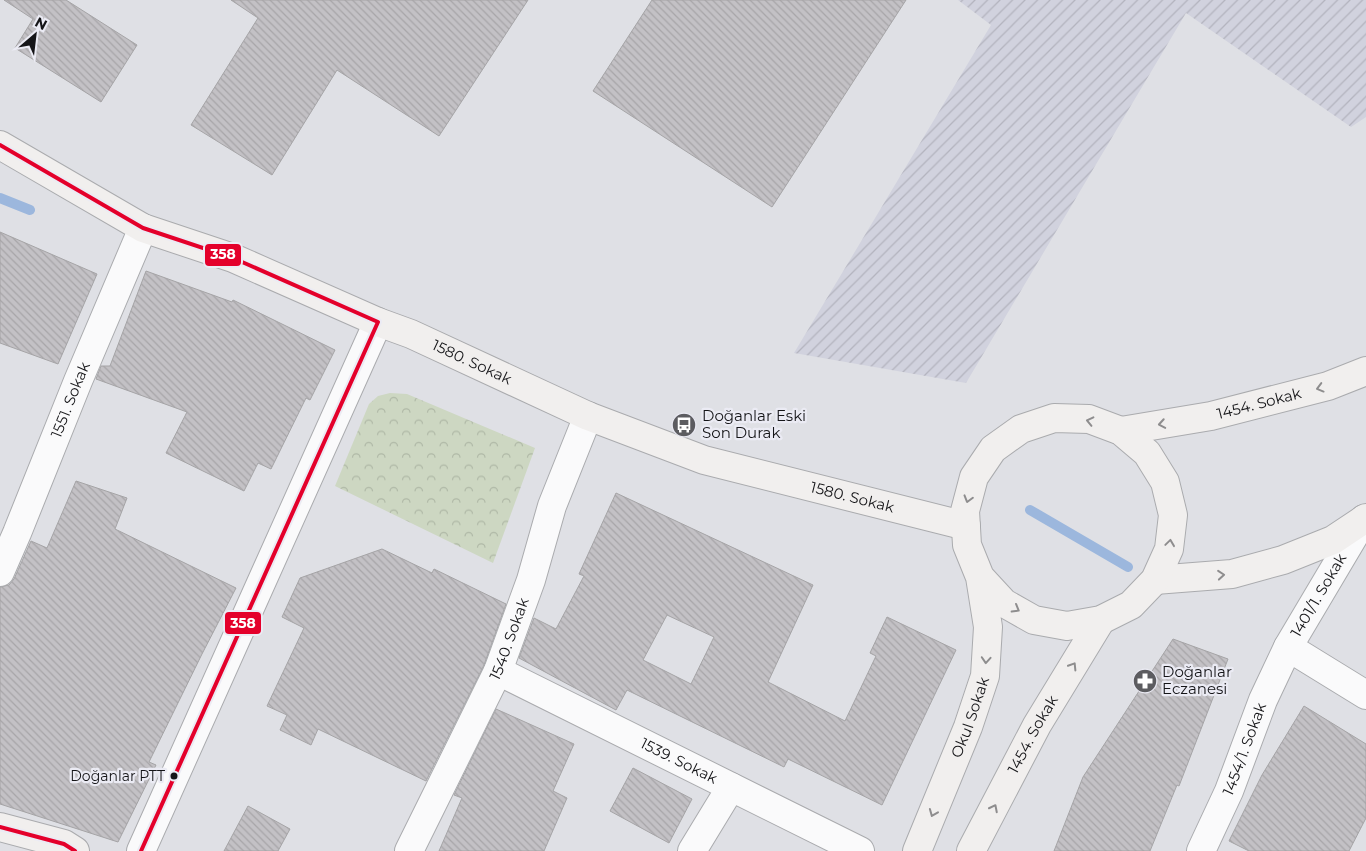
<svg xmlns="http://www.w3.org/2000/svg" width="1366" height="851" font-family="Montserrat,sans-serif">
	<defs>
		<pattern id="industrial-furrows" width="10" height="10" patternUnits="userSpaceOnUse" patternTransform="scale(1.25)"><rect width="10" height="10" fill="#d1d2de"/><path d="M-1 1l2-2M0 10L10 0M9 11l2-2" fill="none" stroke="#b3b3be"/></pattern>
		<pattern id="forest-crowns" width="20" height="18" patternUnits="userSpaceOnUse" patternTransform="scale(1.25)"><rect width="20" height="18" fill="#cdd7c2"/><path d="M2 6a3 3 0 1 1 6 0M12 15a3 3 0 1 1 6 0" fill="none" stroke="#afb8a6"/></pattern>
		<pattern id="building-back-hatch" width="6" height="6" patternUnits="userSpaceOnUse" patternTransform="scale(1.25)"><rect width="6" height="6" fill="#c3c1c5"/><path d="M-1 5l2 2M0 0l6 6M5-1l2 2" fill="none" stroke="#a7a5a8"/></pattern>
	</defs>
	<rect width="100%" height="100%" fill="#dfe0e5"/>
	<path fill="url(#industrial-furrows)" d="M 958,0 L 1366,0 L 1366,117 L 1351,127 L 1186,13 L 966,383 L 794,353 L 991,25 Z"/>
	<path fill="url(#forest-crowns)" d="M 390,393 L 407,394 L 535,448 L 493,563 L 335,486 L 369,404 L 378,396 Z"/>
	<g fill="none" stroke-linecap="round" stroke-linejoin="round">
		<path stroke="#9cb7dd" stroke-width="10" d="M 0,198 L 30,210
			M 1030,510 L 1128,567"/>
	</g>
	<path fill="url(#building-back-hatch)" stroke="#a5a4a6" fill-rule="evenodd" d="M 4,0 L 66,0 L 137,45 L 101,102 L 15,48 L 33,19 Z
		M 231,0 L 528,0 L 439,136 L 337,70 L 272,175 L 191,125 L 258,18 Z
		M 652,0 L 906,0 L 772,207 L 593,91 Z
		M 0,232 L 97,274 L 58,364 L 0,343 Z
		M 146,271 L 232,302 L 233,300 L 335,350 L 310,400 L 306,398 L 271,469 L 258,463 L 244,491 L 166,453 L 187,412 L 96,379 L 101,366 L 110,366 Z
		M 76,481 L 127,498 L 115,529 L 236,588 L 202,654 L 149,762 L 156,765 L 118,842 L 0,804 L 0,587 L 9,585 L 14,579 L 31,541 L 47,548 Z
		M 616,493 L 813,585 L 768,682 L 845,721 L 876,656 L 870,653 L 887,617 L 956,650 L 882,805 L 788,759 L 784,767 L 627,690 L 616,710 L 519,658 L 534,618 L 556,629 L 584,576 L 579,574 ZM 667,615 L 714,637 L 691,684 L 643,660 Z
		M 382,549 L 432,573 L 434,569 L 506,604 L 484,665 L 426,781 L 318,729 L 311,745 L 280,730 L 287,715 L 267,706 L 304,628 L 282,617 L 300,578 Z
		M 1173,639 L 1228,659 L 1179,786 L 1177,785 L 1150,851 L 1054,851 L 1083,777 Z
		M 1304,706 L 1366,744 L 1366,818 L 1349,851 L 1249,851 L 1229,841 L 1262,775 Z
		M 496,709 L 574,744 L 553,791 L 567,798 L 544,851 L 439,851 L 462,798 L 454,795 Z
		M 633,768 L 692,799 L 669,843 L 610,811 Z
		M 248,806 L 290,829 L 278,851 L 224,851 Z"/>
	<g fill="none" stroke-linecap="round" stroke-linejoin="round">
		<g stroke="#aaabae" stroke-width="30">
			<g id="street">
				<path id="s1" d="M 0,572 L 17,533 L 78,381 L 143,228"/>
				<path d="M 1288,647 L 1366,695"/>
				<path id="s2" d="M 498,671 L 860,851"/>
				<path d="M 141,851 L 378,322"/>
				<path id="s3" d="M 409,851 L 498,671 L 531,580 L 552,506 L 588,416"/>
				<path d="M 692,851 L 731,787"/>
				<path id="s4" d="M 1201,851 L 1229,791 L 1263,700 L 1288,647 L 1364,519"/>
			</g>
		</g>
		<g stroke="#aaabae" stroke-width="30">
			<g id="secondary">
				<path id="s5" d="M 0,145 L 143,228 L 233,258 L 378,322 L 411,334 L 588,416 L 704,460 L 966,526"/>
				<path id="s6" d="M 1121,431 L 1211,416 L 1328,386 L 1366,371"/>
				<path d="M 1155,580 L 1232,574 L 1283,560 L 1333,540 L 1366,518"/>
				<path d="M 0,827 L 64,844 L 75,851"/>
				<path id="s7" d="M 917,851 L 968,727 L 985,676 L 988,627 L 980,577 L 967,545 L 965,511 L 974,477 L 993,449 L 1021,429 L 1054,418 L 1089,419 L 1121,431 L 1147,453 L 1165,482 L 1173,515 L 1169,549 L 1155,580 L 1131,605 L 1101,620 L 1067,626 L 1034,620 L 1004,603 L 980,577"/>
				<path id="s8" d="M 971,851 L 1037,725 L 1101,620"/>
			</g>
		</g>
		<use href="#street" stroke="#fafafb" stroke-width="28"/>
		<use href="#secondary" stroke="#f1efee" stroke-width="28"/>
		<g stroke="#ebebf4" stroke-width="8">
			<path id="bus-1" d="M 0,145 L 143,228 L 233,258 L 378,322 L 141,851
				M 0,827 L 64,844 L 75,851"/>
		</g>
		<use href="#bus-1" stroke="#e4002b" stroke-width="4"/>
	</g>
	<defs><path id="oneway-chevron" d="M-2-3.5L2.5 0L-2 3.5" fill="none" stroke-width="1.6" stroke-linecap="round" stroke-linejoin="round" transform="scale(1.25)"/></defs>
	<g stroke="#8e8d8e">
		<use href="#oneway-chevron" transform="translate(1320 388) rotate(165)"/>
		<use href="#oneway-chevron" transform="translate(1090 421) rotate(-167)"/>
		<use href="#oneway-chevron" transform="translate(1162 424) rotate(170)"/>
		<use href="#oneway-chevron" transform="translate(968 499) rotate(106)"/>
		<use href="#oneway-chevron" transform="translate(1170 543) rotate(-82)"/>
		<use href="#oneway-chevron" transform="translate(1221 575) rotate(-5)"/>
		<use href="#oneway-chevron" transform="translate(1016 609) rotate(30)"/>
		<use href="#oneway-chevron" transform="translate(986 660) rotate(94)"/>
		<use href="#oneway-chevron" transform="translate(1073 666) rotate(-58)"/>
		<use href="#oneway-chevron" transform="translate(994 808) rotate(-63)"/>
		<use href="#oneway-chevron" transform="translate(933 813) rotate(112)"/>
	</g>
	<defs>
		<g id="bus-disc" transform="scale(1.25)"><circle r="9.5" fill="#5c5c60" stroke="#ebebf4"/><path d="M-5-6H5V4H4V6H2V4H-2V6H-4V4H-5ZM-3.5-4V0h7V-4ZM-3.5 1.2v1.5H-2V1.2ZM2 1.2v1.5H3.5V1.2Z" fill="#fff"/></g>
		<g id="pharmacy-disc" transform="scale(1.25)"><circle r="9.5" fill="#5c5c60" stroke="#ebebf4"/><path d="M-2-6h4v4h4v4h-4v4h-4v-4h-4v-4h4Z" fill="#fff"/></g>
	</defs>
	<g fill-rule="evenodd">
		<use href="#bus-disc" x="684" y="425"/>
		<use href="#pharmacy-disc" x="1145" y="681"/>
	</g>
	<circle fill="#151518" stroke="#ebebf4" stroke-width="2" cx="174" cy="776" r="4.5"/>
	<g text-anchor="middle" stroke-width="4.5" stroke-linejoin="round" paint-order="stroke">
		<g font-size="14" fill="#151518" stroke="#ebebf4" text-anchor="end">
			<text x="165" y="781">Doğanlar PTT</text>
		</g>
		<g font-size="15" fill="#151518" stroke="#ebebf4">
			<text dy="5" stroke="none"><textPath href="#s5" startOffset="521">1580. Sokak</textPath></text>
			<text dy="5" stroke="none"><textPath href="#s1" startOffset="186">1551. Sokak</textPath></text>
			<text dy="5" stroke="none"><textPath href="#s6" startOffset="141">1454. Sokak</textPath></text>
			<text dy="5" stroke="none"><textPath href="#s5" startOffset="926">1580. Sokak</textPath></text>
			<text dy="5" stroke="none"><textPath href="#s4" startOffset="282">1401/1. Sokak</textPath></text>
			<text dy="5" stroke="none"><textPath href="#s3" startOffset="235">1540. Sokak</textPath></text>
			<text dy="5" stroke="none"><textPath href="#s7" startOffset="144">Okul Sokak</textPath></text>
			<text dy="5" stroke="none"><textPath href="#s8" startOffset="132">1454. Sokak</textPath></text>
			<text dy="5" stroke="none"><textPath href="#s4" startOffset="111">1454/1. Sokak</textPath></text>
			<text dy="5" stroke="none"><textPath href="#s2" startOffset="202">1539. Sokak</textPath></text>
		</g>
		<g font-size="15" fill="#151518" stroke="#ebebf4" text-anchor="start">
			<text x="702" y="421">Doğanlar Eski<tspan x="702" dy="17">Son Durak</tspan></text>
			<text x="1162" y="677">Doğanlar<tspan x="1162" dy="17">Eczanesi</tspan></text>
		</g>
	</g>
	<g stroke="#ebebf4" stroke-width="2">
		<rect x="204" y="243" width="38" height="24" rx="5" fill="#e4002b"/>
		<rect x="224" y="611" width="38" height="24" rx="5" fill="#e4002b"/>
	</g>
	<g font-size="14" text-anchor="middle" font-weight="bold" fill="#fff">
		<text x="223" y="259">358</text>
		<text x="243" y="628">358</text>
	</g>
	<g transform="translate(35 35) rotate(28)" stroke="#ebebf4" stroke-width="4" paint-order="stroke">
	<path d="M0-4L9 19L0 12L-9 19Z" fill="#151518"/>
	<text y="-8" font-size="14" font-weight="bold" text-anchor="middle" fill="#151518">N</text>
	</g>
</svg>
